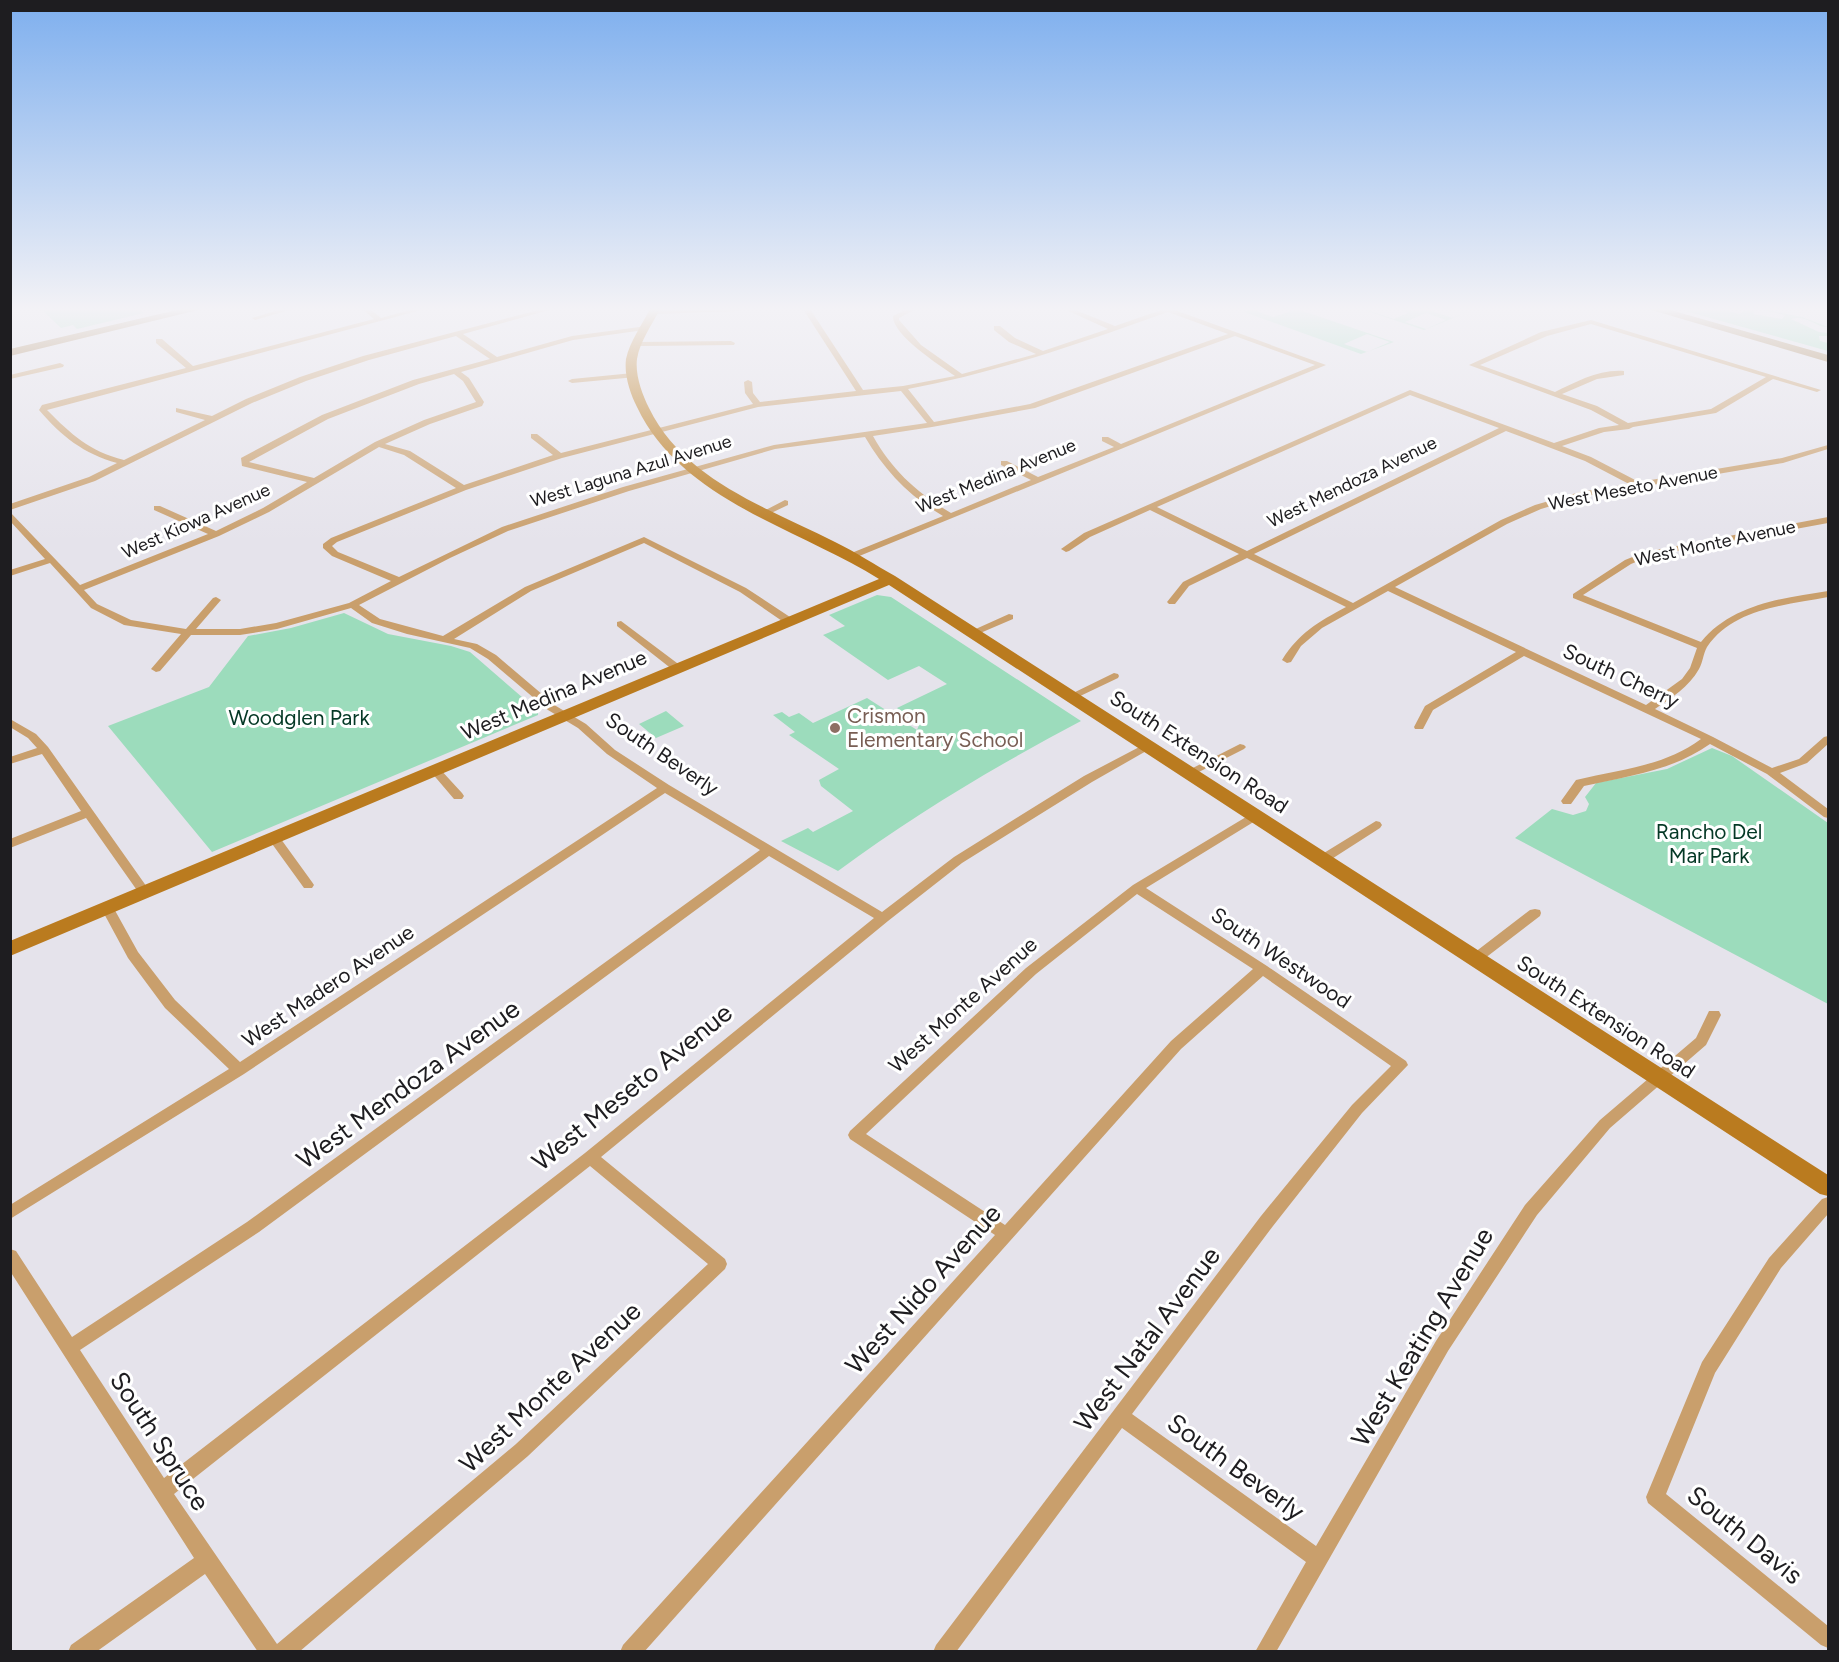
<svg xmlns="http://www.w3.org/2000/svg" width="1839" height="1662" font-family="Figtree,sans-serif">
	<rect width="100%" height="100%" fill="#e5e3eb"/>
	<path fill="#9cdcbc" fill-rule="evenodd" d="M 41,309 L 140,309 L 144,313 L 77,329 L 73,325 L 61,328 Z
		M 1251,309 L 1273,317 L 1297,309 L 1394,342 L 1361,354 L 1244,312 ZM 1367,334 L 1390,342 L 1367,352 L 1344,344 Z
		M 1361,309 L 1373,309 L 1370,311 L 1394,319 L 1408,313 L 1398,309 L 1436,309 L 1433,311 L 1452,318 L 1475,309 L 1424,330 ZM 1426,313 L 1446,320 L 1426,329 L 1405,322 Z
		M 1678,309 L 1722,309 L 1740,314 L 1744,310 L 1756,309 L 1753,314 L 1782,319 L 1785,315 L 1758,309 L 1762,309 L 1802,317 L 1828,327 C 1816,328 1808,314 1791,319 L 1819,332 L 1828,333 L 1828,336 L 1819,336 L 1820,341 L 1828,343 L 1828,351 Z
		M 877,595 L 891,597 L 1081,721 C 996,766 915,814 838,871 L 781,841 L 808,828 L 813,832 L 853,811 L 821,786 L 819,780 L 839,769 L 789,735 L 795,732 L 773,715 L 782,712 L 789,717 L 799,713 L 813,723 L 867,698 L 917,730 L 919,725 L 897,708 L 947,684 L 919,666 L 888,680 L 823,635 L 845,626 L 829,615 Z
		M 344,613 L 388,634 L 451,646 L 470,652 L 538,711 L 538,715 L 212,852 L 108,726 L 209,687 L 248,636 L 291,628 Z
		M 666,711 L 684,726 L 656,738 L 639,724 Z
		M 1712,748 L 1732,756 L 1828,823 L 1828,1004 L 1515,838 L 1552,809 L 1573,815 L 1586,811 L 1589,804 L 1585,797 L 1596,783 L 1667,769 Z"/>
	<g fill="none" stroke-linecap="round" stroke-linejoin="round">
		<path fill="#c99f6c" fill-rule="evenodd" d="M 281,309 L 293,309 L 255,320 L 252,318 Z
			M 362,309 L 370,309 L 381,318 L 413,309 L 425,309 L 47,410 C 72,435 89,451 124,460 L 205,420 L 176,412 L 176,408 L 212,416 L 246,399 L 300,377 L 363,356 L 542,309 L 553,309 L 463,334 L 497,357 L 572,336 L 647,326 L 648,328 L 644,330 L 573,340 L 461,372 L 469,378 L 484,402 L 482,406 L 430,424 L 385,444 L 410,451 L 464,485 L 553,455 L 531,438 L 531,434 L 537,434 L 561,453 L 753,404 L 745,393 L 744,382 L 748,380 L 752,382 L 753,393 L 760,402 L 856,391 L 803,309 L 810,309 L 863,390 L 903,386 L 955,376 C 939,365 892,335 893,316 L 907,309 L 916,309 L 899,318 L 899,320 L 921,345 L 962,374 L 1036,354 L 1009,342 L 994,330 L 994,326 L 1000,326 L 1015,338 L 1043,351 L 1108,329 L 1064,309 L 1073,309 L 1115,326 L 1164,309 L 1172,309 L 1326,365 L 852,559 L 847,556 L 849,554 L 943,516 C 909,496 885,471 865,437 L 775,449 L 629,491 L 508,531 L 450,558 L 359,605 L 380,619 L 443,636 L 525,587 L 644,537 L 746,588 L 793,619 L 793,623 L 785,623 L 740,592 L 644,543 L 531,591 L 454,639 L 477,644 L 496,655 L 556,706 L 586,724 L 615,750 L 669,785 L 882,912 L 954,857 L 1084,776 L 1145,744 L 1153,744 L 1155,746 L 1092,782 L 962,863 L 888,921 L 601,1157 L 725,1259 L 727,1264 L 725,1269 L 528,1456 L 299,1652 L 258,1652 L 205,1574 L 96,1652 L 68,1652 L 71,1645 L 194,1558 L 10,1271 L 10,1249 L 16,1251 L 72,1337 L 247,1222 L 760,850 L 665,793 L 244,1074 L 10,1219 L 10,1205 L 229,1069 L 165,1008 L 128,958 L 101,908 L 102,905 L 112,905 L 138,952 L 175,1000 L 240,1062 L 657,788 L 607,754 L 578,728 L 548,710 L 488,659 L 470,648 L 407,634 L 372,623 L 351,608 L 277,629 L 240,635 L 191,635 L 160,671 L 156,672 L 151,669 L 181,634 L 124,625 L 91,608 L 50,563 L 10,576 L 10,570 L 45,559 L 10,521 L 10,512 L 80,585 L 208,534 L 154,510 L 154,506 L 160,506 L 216,531 L 263,508 L 307,482 L 242,466 L 241,458 L 322,415 L 413,380 L 490,359 L 456,336 L 369,360 L 306,381 L 252,403 L 95,481 L 10,510 L 10,504 L 89,477 L 117,463 C 84,454 61,436 39,410 L 42,405 L 186,368 L 156,343 L 156,339 L 162,339 L 193,366 L 374,319 ZM 1168,312 L 1228,334 L 1030,404 L 934,422 L 908,389 C 999,372 1081,343 1168,312 ZM 1235,336 L 1315,365 L 1121,444 L 1108,437 L 1102,437 L 1102,441 L 1114,447 L 1038,477 L 1007,461 L 1001,461 L 1001,465 L 1031,480 L 951,513 C 917,493 892,470 873,436 L 932,427 L 1035,408 ZM 454,374 L 463,381 L 476,402 L 424,420 L 375,442 L 314,478 L 249,462 L 328,419 L 419,384 ZM 901,391 L 927,423 L 774,445 L 623,487 L 502,527 L 399,577 L 338,552 L 332,546 L 337,542 L 466,490 L 562,458 L 758,407 ZM 379,447 L 404,455 L 456,488 L 331,538 L 323,544 L 323,548 L 332,556 L 391,581 L 349,603 L 276,623 L 240,629 L 196,629 L 221,600 L 216,597 L 213,598 L 186,629 L 131,620 L 97,604 L 84,590 L 219,536 L 269,512 ZM 769,856 L 874,918 L 585,1153 L 164,1478 L 80,1350 L 259,1232 ZM 590,1166 L 708,1264 L 516,1444 L 277,1644 L 174,1494 Z
			M 677,309 L 744,309 L 741,311 L 654,314 L 651,312 L 654,310 Z
			M 1591,320 L 1821,390 L 1817,392 L 1773,379 L 1716,413 L 1633,427 L 1629,429 L 1604,432 L 1562,446 L 1591,457 L 1639,482 L 1782,458 L 1828,445 L 1828,449 L 1783,463 L 1581,497 L 1541,509 L 1507,524 L 1395,587 L 1646,705 L 1682,679 L 1690,668 L 1697,648 L 1573,598 L 1573,594 L 1625,560 L 1645,552 L 1828,517 L 1828,523 L 1650,556 L 1631,564 L 1583,595 L 1701,642 C 1732,604 1783,598 1828,591 L 1828,597 C 1787,605 1733,608 1707,647 C 1703,654 1703,662 1699,669 C 1689,687 1671,698 1655,709 L 1713,737 L 1772,768 L 1799,759 L 1824,737 L 1828,736 L 1828,744 L 1807,763 L 1780,773 L 1828,809 L 1828,818 L 1824,817 L 1767,774 L 1710,744 C 1672,771 1628,776 1584,786 L 1571,804 L 1563,804 L 1561,801 L 1576,780 C 1620,769 1663,767 1701,739 L 1524,656 L 1433,710 L 1423,729 L 1415,729 L 1414,727 L 1425,706 L 1516,652 L 1388,591 L 1322,628 L 1301,646 L 1291,662 L 1287,663 L 1282,660 C 1299,633 1318,622 1346,607 L 1247,558 L 1189,586 L 1175,604 L 1169,604 L 1167,602 L 1183,582 L 1239,554 L 1150,510 L 1090,537 L 1069,551 L 1066,552 L 1061,549 L 1084,533 L 1410,390 L 1554,443 L 1599,428 L 1619,425 L 1591,410 L 1469,365 L 1541,332 ZM 1591,324 L 1766,377 L 1711,409 L 1628,423 L 1597,406 L 1562,394 L 1597,379 L 1624,375 L 1624,371 C 1599,369 1576,382 1555,392 L 1480,365 L 1547,336 ZM 1410,395 L 1499,428 L 1247,551 L 1157,507 ZM 1506,431 L 1585,461 L 1629,484 L 1580,492 L 1535,505 L 1501,520 L 1353,603 L 1254,554 Z
			M 731,341 L 735,343 L 734,345 L 638,346 L 634,344 L 638,342 Z
			M 60,363 L 64,365 L 63,367 L 10,379 L 10,375 Z
			M 633,373 L 637,375 L 636,377 L 572,383 L 568,381 L 572,379 Z
			M 785,500 L 788,501 L 788,505 L 767,515 L 761,515 L 760,513 Z
			M 1009,614 L 1013,615 L 1013,619 L 978,634 L 974,635 L 969,632 Z
			M 621,621 L 681,666 L 682,668 L 681,670 L 673,670 L 617,626 L 617,622 Z
			M 1114,673 L 1118,674 L 1119,676 L 1118,678 L 1076,698 L 1068,698 L 1067,696 Z
			M 10,719 L 36,734 L 48,747 L 149,890 L 151,893 L 149,896 L 141,896 L 86,818 L 10,848 L 10,839 L 81,811 L 42,754 L 10,764 L 10,757 L 37,748 L 28,738 L 10,727 Z
			M 1240,744 L 1244,745 L 1246,747 L 1244,749 L 1193,775 L 1185,775 L 1183,773 Z
			M 435,767 L 439,768 L 462,793 L 464,796 L 462,799 L 454,799 L 431,772 L 429,770 Z
			M 1256,811 L 1260,812 L 1262,815 L 1260,818 L 1146,888 L 1267,966 L 1406,1061 L 1408,1065 L 1362,1113 L 1273,1226 L 1132,1414 L 1316,1546 L 1436,1341 L 1525,1205 L 1600,1120 L 1696,1038 L 1709,1011 L 1719,1011 L 1721,1015 L 1706,1045 L 1610,1128 L 1537,1215 L 1448,1351 L 1276,1652 L 1255,1652 L 1306,1562 L 1122,1428 L 956,1652 L 933,1652 L 936,1645 L 1261,1216 L 1352,1105 L 1391,1066 L 1263,976 L 1181,1049 L 644,1652 L 620,1652 L 623,1645 L 995,1235 L 850,1139 L 848,1135 L 850,1131 L 1026,968 L 1133,885 ZM 1137,894 L 1253,969 L 1171,1041 L 1005,1225 L 866,1134 L 1036,974 Z
			M 1376,821 L 1380,822 L 1382,825 L 1380,828 L 1327,862 L 1319,862 L 1317,859 L 1319,856 Z
			M 274,834 L 278,835 L 312,882 L 314,885 L 312,888 L 304,888 L 270,841 L 268,838 Z
			M 1535,909 L 1540,910 L 1541,913 L 1540,916 L 1480,962 L 1470,962 L 1468,959 L 1470,956 L 1530,910 Z
			M 1828,1197 L 1828,1214 L 1781,1268 L 1715,1373 L 1666,1494 L 1828,1626 L 1828,1648 L 1821,1645 L 1648,1503 L 1646,1497 L 1702,1362 L 1769,1258 L 1822,1199 Z"/>
		<path fill="#ba7b1f" fill-rule="evenodd" d="M 650,309 L 660,309 C 652,325 640,341 637,359 C 635,375 642,394 649,408 C 684,480 768,508 835,542 C 856,552 875,565 895,576 L 1828,1175 L 1828,1196 L 1820,1194 L 889,585 L 10,956 L 10,941 L 879,579 C 797,528 681,500 637,407 C 630,393 624,375 626,359 C 630,341 642,325 650,309 Z"/>
		<path fill="#986b30" fill-rule="evenodd" d="M 181,309 L 202,309 L 10,356 L 10,349 Z
			M 1648,309 L 1667,309 L 1828,355 L 1828,362 Z"/>
	</g>
	<linearGradient id="sky" x2="0" y2="1"><stop stop-color="#7eafee"/><stop offset="0.57" stop-color="#f3f2f6"/><stop offset="1" stop-color="#f3f2f6" stop-opacity="0"/></linearGradient>
	<rect width="1839" height="542" fill="url(#sky)"/>
	<circle fill="#8d6e63" stroke="#fff" stroke-width="2" cx="835" cy="728" r="6"/>
	<g text-anchor="middle" stroke-width="6" stroke-linejoin="round" paint-order="stroke">
		<g font-size="18" fill="#1e1d20" stroke="#fff">
			<text transform="translate(631 471) rotate(-17)" y="6">West Laguna Azul Avenue</text>
			<text transform="translate(996 476) rotate(-22)" y="6">West Medina Avenue</text>
			<text transform="translate(1352 482) rotate(-26)" y="6">West Mendoza Avenue</text>
			<text transform="translate(1633 488) rotate(-11)" y="6">West Meseto Avenue</text>
			<text transform="translate(196 521) rotate(-24)" y="6">West Kiowa Avenue</text>
			<text transform="translate(1715 543) rotate(-12)" y="6">West Monte Avenue</text>
		</g>
		<g font-size="21" fill="#1e1d20" stroke="#fff">
			<text transform="translate(1621 676) rotate(25)" y="7">South Cherry</text>
			<text transform="translate(554 695) rotate(-23)" y="7">West Medina Avenue</text>
			<text transform="translate(1199 752) rotate(33)" y="7">South Extension Road</text>
			<text transform="translate(662 754) rotate(34)" y="7">South Beverly</text>
			<text transform="translate(1281 958) rotate(34)" y="7">South Westwood</text>
			<text transform="translate(328 986) rotate(-34)" y="7">West Madero Avenue</text>
			<text transform="translate(963 1005) rotate(-42)" y="7">West Monte Avenue</text>
			<text transform="translate(1606 1017) rotate(33)" y="7">South Extension Road</text>
		</g>
		<g font-size="21" fill="#785e54" stroke="#fff" text-anchor="start">
			<text x="847" y="723">Crismon<tspan x="847" dy="24">Elementary School</tspan></text>
		</g>
		<g font-size="21" fill="#043825" stroke="#fff">
			<text x="299" y="725">Woodglen Park</text>
			<text x="1709" y="839">Rancho Del<tspan x="1709" dy="24">Mar Park</tspan></text>
		</g>
		<g font-size="26" fill="#1e1d20" stroke="#fff">
			<text transform="translate(408 1084) rotate(-36)" y="9">West Mendoza Avenue</text>
			<text transform="translate(632 1087) rotate(-39)" y="9">West Meseto Avenue</text>
			<text transform="translate(923 1289) rotate(-48)" y="9">West Nido Avenue</text>
			<text transform="translate(1422 1337) rotate(-59)" y="9">West Keating Avenue</text>
			<text transform="translate(1147 1339) rotate(-53)" y="9">West Natal Avenue</text>
			<text transform="translate(550 1387) rotate(-43)" y="9">West Monte Avenue</text>
			<text transform="translate(160 1441) rotate(57)" y="9">South Spruce</text>
			<text transform="translate(1236 1467) rotate(36)" y="9">South Beverly</text>
			<text transform="translate(1745 1535) rotate(39)" y="9">South Davis</text>
		</g>
	</g>
	<rect width="1839" height="1662" fill="none" stroke="#1e1d20" stroke-width="24"/>
</svg>
